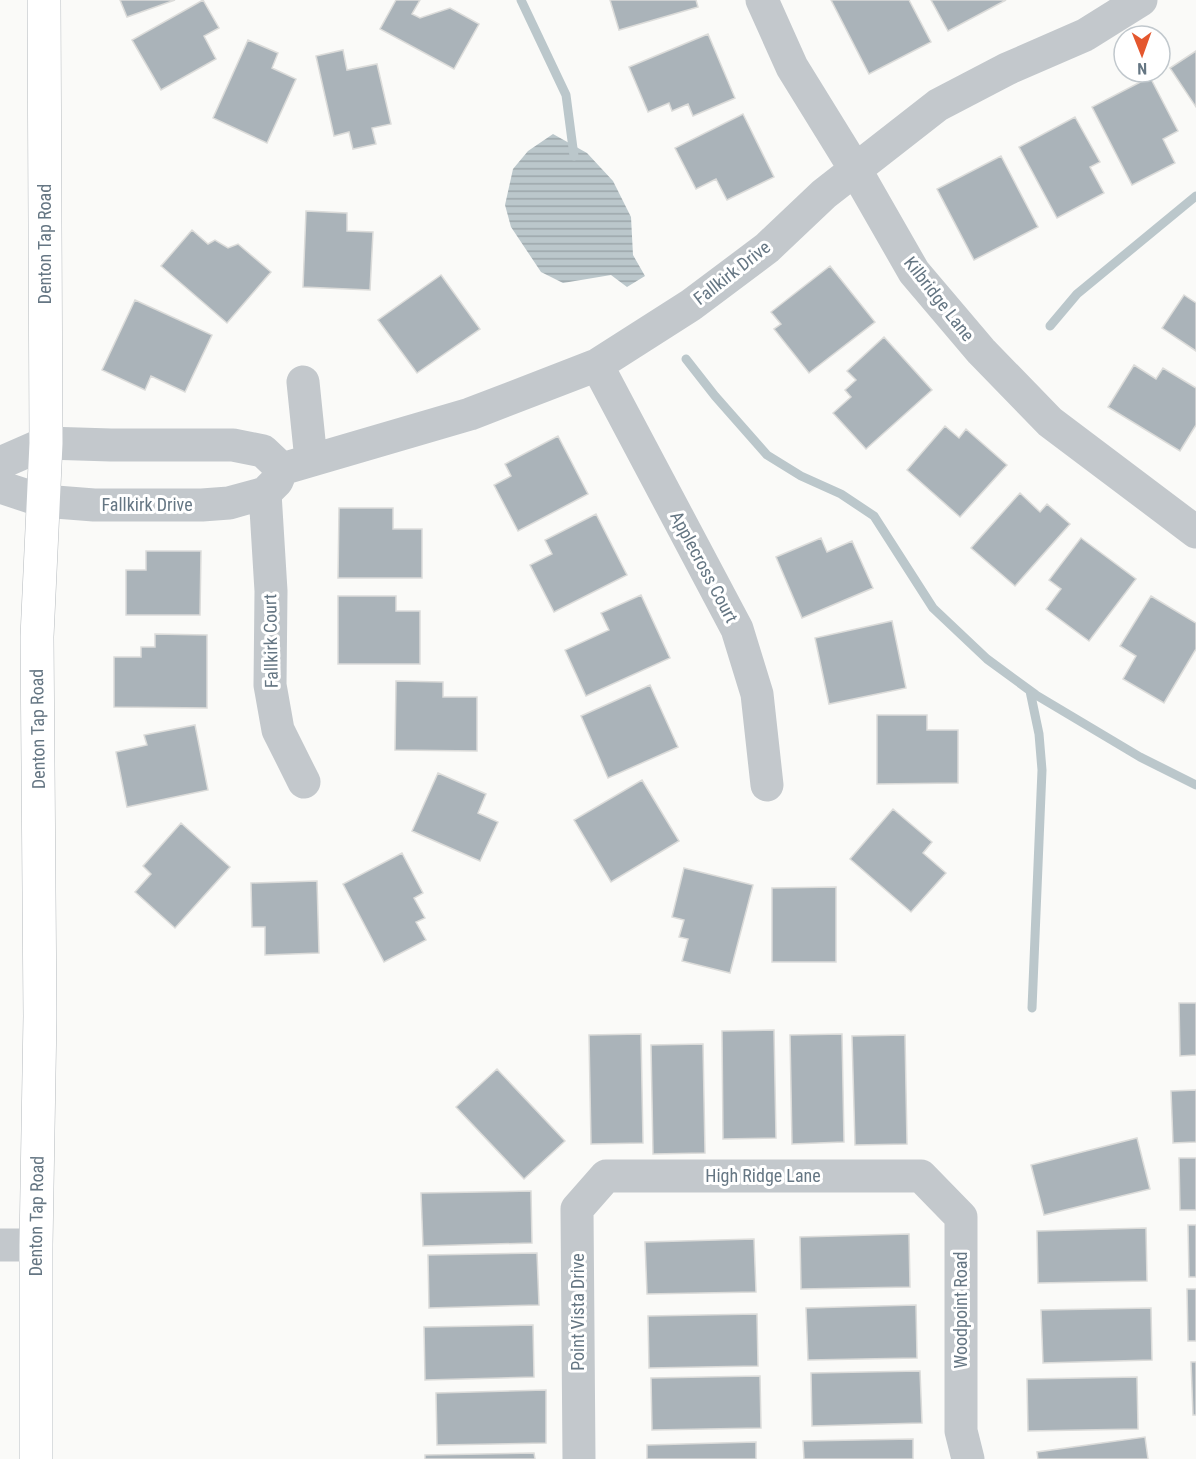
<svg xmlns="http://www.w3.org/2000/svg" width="1196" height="1459" font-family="'Roboto Condensed',sans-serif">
	<defs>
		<pattern id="water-rules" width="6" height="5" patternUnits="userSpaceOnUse" patternTransform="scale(1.5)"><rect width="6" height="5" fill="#bbc7cb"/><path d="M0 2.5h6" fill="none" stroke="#9ca6aa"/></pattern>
	</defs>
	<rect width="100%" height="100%" fill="#fafaf8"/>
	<path fill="url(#water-rules)" d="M 553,134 L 587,153 L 613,181 L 631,217 L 633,255 L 645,276 L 627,287 L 611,275 L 563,283 L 541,272 L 511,227 L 505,205 L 513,169 L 528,151 Z"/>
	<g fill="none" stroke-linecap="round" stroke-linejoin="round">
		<path stroke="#bbc7cb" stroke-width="9" d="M 521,0 L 566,95 L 574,156
			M 1050,326 L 1077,294 L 1196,196
			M 686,359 L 715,396 L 767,455 L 801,476 L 841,494 L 874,516 L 933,608 L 987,659 L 1036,695 L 1140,757 L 1196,785
			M 1030,691 L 1039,734 L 1042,770 L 1032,1008"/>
	</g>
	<path fill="#aab3b9" stroke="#dcdcda" stroke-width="1.5" d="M 120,0 L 175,0 L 127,17 Z
		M 203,0 L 219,28 L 204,36 L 216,59 L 161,90 L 132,40 Z
		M 396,0 L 420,0 L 412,14 L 420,18 L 450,8 L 479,24 L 454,69 L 380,29 Z
		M 610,0 L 696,0 L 698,7 L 619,30 Z
		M 831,0 L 909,0 L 931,42 L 869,74 Z
		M 931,0 L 1006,0 L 948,31 Z
		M 708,34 L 735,98 L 693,116 L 688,104 L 672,111 L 669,103 L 648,112 L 629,67 Z
		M 248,40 L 278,53 L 272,68 L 296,79 L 267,143 L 213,118 Z
		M 343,50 L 347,70 L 377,64 L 391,124 L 372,128 L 376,144 L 353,149 L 349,132 L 334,136 L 316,56 Z
		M 1196,51 L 1196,107 L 1170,68 Z
		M 1150,77 L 1178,131 L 1163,139 L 1175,163 L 1132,185 L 1092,107 Z
		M 743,114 L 774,177 L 727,200 L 716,179 L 696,189 L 675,148 Z
		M 1075,117 L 1100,162 L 1090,167 L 1104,193 L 1057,218 L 1019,147 Z
		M 1001,156 L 1038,227 L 974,260 L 937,189 Z
		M 306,211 L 347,213 L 347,231 L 373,232 L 370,290 L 303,287 Z
		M 192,230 L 208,244 L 215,240 L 228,248 L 238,244 L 271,272 L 227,323 L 161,266 Z
		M 830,266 L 875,322 L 809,373 L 774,329 L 781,324 L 771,312 Z
		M 441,275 L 480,329 L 417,373 L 378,320 Z
		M 1184,295 L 1196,303 L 1196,351 L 1162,328 Z
		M 135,300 L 212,335 L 185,392 L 151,376 L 145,390 L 102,370 Z
		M 884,337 L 932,390 L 866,449 L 833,413 L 851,397 L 845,390 L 856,380 L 847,371 Z
		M 1134,365 L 1156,379 L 1163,368 L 1196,388 L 1196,425 L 1180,451 L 1108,407 Z
		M 945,426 L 959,438 L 966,429 L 1007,465 L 960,517 L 907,470 Z
		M 558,436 L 588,494 L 518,531 L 494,485 L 511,476 L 505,464 Z
		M 1020,493 L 1040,512 L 1047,504 L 1070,524 L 1015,586 L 971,548 Z
		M 339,508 L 393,508 L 393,529 L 422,529 L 422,578 L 338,578 Z
		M 596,514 L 627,575 L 554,612 L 530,565 L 552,554 L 545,540 Z
		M 821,538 L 827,552 L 852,541 L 873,588 L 802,618 L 776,557 Z
		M 1081,538 L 1136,579 L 1089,641 L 1046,609 L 1061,589 L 1049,580 Z
		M 146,551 L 201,551 L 200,615 L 126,615 L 126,570 L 146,570 Z
		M 641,595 L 670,658 L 586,696 L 565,650 L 609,630 L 601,613 Z
		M 338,596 L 396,596 L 396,611 L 420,611 L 420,664 L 338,664 Z
		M 1151,596 L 1196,623 L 1196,649 L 1164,703 L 1123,679 L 1136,656 L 1120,646 Z
		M 892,621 L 906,688 L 829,704 L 815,638 Z
		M 155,634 L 207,635 L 207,708 L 114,707 L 114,657 L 141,657 L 141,647 L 155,647 Z
		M 396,681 L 443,682 L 443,697 L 477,697 L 477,751 L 395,750 Z
		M 650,685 L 678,747 L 608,778 L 581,716 Z
		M 877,715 L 927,715 L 927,730 L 958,730 L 958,783 L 877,784 Z
		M 195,725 L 208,790 L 127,807 L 116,752 L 147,745 L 144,735 Z
		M 438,773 L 486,794 L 478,813 L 498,822 L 480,861 L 412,831 Z
		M 642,780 L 679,841 L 611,882 L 574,820 Z
		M 893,809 L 932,842 L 923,853 L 946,873 L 911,912 L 850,859 Z
		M 181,823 L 230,867 L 175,928 L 135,892 L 151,874 L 143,866 Z
		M 402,853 L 423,893 L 414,898 L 425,918 L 416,922 L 426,940 L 384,962 L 343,884 Z
		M 684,868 L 753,885 L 730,973 L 682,961 L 688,939 L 679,937 L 684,920 L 672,917 Z
		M 317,881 L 319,953 L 265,955 L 265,927 L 252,927 L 251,883 Z
		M 836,887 L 836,962 L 772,962 L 772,888 Z
		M 1179,1003 L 1196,1003 L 1196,1055 L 1180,1056 Z
		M 774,1030 L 776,1138 L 723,1139 L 722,1031 Z
		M 641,1034 L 643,1143 L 591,1144 L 589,1035 Z
		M 842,1034 L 844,1142 L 792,1144 L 790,1035 Z
		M 905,1035 L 907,1144 L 855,1145 L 852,1036 Z
		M 703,1044 L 705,1153 L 653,1154 L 651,1045 Z
		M 497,1069 L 565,1141 L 524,1179 L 456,1107 Z
		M 1196,1090 L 1196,1142 L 1173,1143 L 1171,1091 Z
		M 1137,1138 L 1150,1189 L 1044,1215 L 1031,1165 Z
		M 1179,1158 L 1196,1158 L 1196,1210 L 1180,1210 Z
		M 531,1191 L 532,1243 L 423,1246 L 421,1193 Z
		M 1188,1225 L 1196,1225 L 1196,1277 L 1189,1277 Z
		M 1146,1228 L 1147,1281 L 1038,1283 L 1037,1231 Z
		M 909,1234 L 910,1287 L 801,1289 L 800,1237 Z
		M 754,1239 L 756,1292 L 647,1294 L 645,1242 Z
		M 537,1253 L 539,1305 L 429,1308 L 428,1255 Z
		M 1187,1289 L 1196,1289 L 1196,1341 L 1188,1341 Z
		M 916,1305 L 917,1358 L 808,1360 L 806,1308 Z
		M 1151,1308 L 1152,1360 L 1043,1363 L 1041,1310 Z
		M 757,1314 L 758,1366 L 649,1368 L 648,1316 Z
		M 533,1325 L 534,1377 L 425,1380 L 424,1327 Z
		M 1191,1362 L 1196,1362 L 1196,1415 L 1193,1415 Z
		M 920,1371 L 922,1423 L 812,1426 L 811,1373 Z
		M 760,1376 L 761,1428 L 652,1430 L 651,1378 Z
		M 1137,1377 L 1138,1429 L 1028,1431 L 1027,1379 Z
		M 546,1390 L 546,1443 L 437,1445 L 436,1393 Z
		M 1145,1437 L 1148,1459 L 1038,1459 L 1037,1452 Z
		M 913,1439 L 913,1459 L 804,1459 L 803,1441 Z
		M 756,1442 L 756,1459 L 647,1459 L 647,1445 Z
		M 534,1453 L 535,1459 L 425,1459 L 425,1455 Z"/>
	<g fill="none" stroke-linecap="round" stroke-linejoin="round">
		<g stroke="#b5babe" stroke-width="34">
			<g id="major">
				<path id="s1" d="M 36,1459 L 36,1245 L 40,1016 L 37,637 L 46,443 L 44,0"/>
			</g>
		</g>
		<path stroke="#c3c8cc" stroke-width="33" d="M 762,0 L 792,67 L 855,169 L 914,272 L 981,351 L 1050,422 L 1196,532
			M 597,365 L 737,629 L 757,694 L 767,785
			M 303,382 L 311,460
			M 0,463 L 46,443 L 111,445 L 233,445 L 263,451 L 282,469
			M 0,487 L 43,501 L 94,505 L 202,505 L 229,503 L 265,493 L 277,481 L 282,469 L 470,414 L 597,365 L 691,305 L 767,248 L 824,194 L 938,105 L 1007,69 L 1085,35 L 1141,0
			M 265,493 L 271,591 L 270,685 L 278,730 L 304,782
			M 0,1245 L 36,1245
			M 579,1459 L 577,1209 L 606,1176 L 921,1176 L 961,1217 L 961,1431 L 968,1459"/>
		<use href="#major" stroke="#fff" stroke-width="33"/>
	</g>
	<g text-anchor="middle" stroke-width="6" stroke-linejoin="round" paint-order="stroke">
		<g font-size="18" fill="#657683" stroke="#fff">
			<text transform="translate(45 244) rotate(-90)" y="6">Denton Tap Road</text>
			<text transform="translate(732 273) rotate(-38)" y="6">Fallkirk Drive</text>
			<text transform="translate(939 299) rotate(52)" y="6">Kilbridge Lane</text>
			<text x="147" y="511">Fallkirk Drive</text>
			<text transform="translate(704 567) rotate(62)" y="6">Applecross Court</text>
			<text transform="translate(271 641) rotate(-91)" y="6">Fallkirk Court</text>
			<text transform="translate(38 729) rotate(-91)" y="6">Denton Tap Road</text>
			<text x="763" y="1182">High Ridge Lane</text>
			<text dy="6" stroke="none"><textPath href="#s1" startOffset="243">Denton Tap Road</textPath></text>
			<text transform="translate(961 1310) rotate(-90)" y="6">Woodpoint Road</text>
			<text transform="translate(578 1312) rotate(-90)" y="6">Point Vista Drive</text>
		</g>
	</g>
	<g transform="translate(1142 54) rotate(179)"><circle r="28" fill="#ffffff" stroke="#c1c8cd" stroke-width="1.5"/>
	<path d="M0-4.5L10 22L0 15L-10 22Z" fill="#e4572e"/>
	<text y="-9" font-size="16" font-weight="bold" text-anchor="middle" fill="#657683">N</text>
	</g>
</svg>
